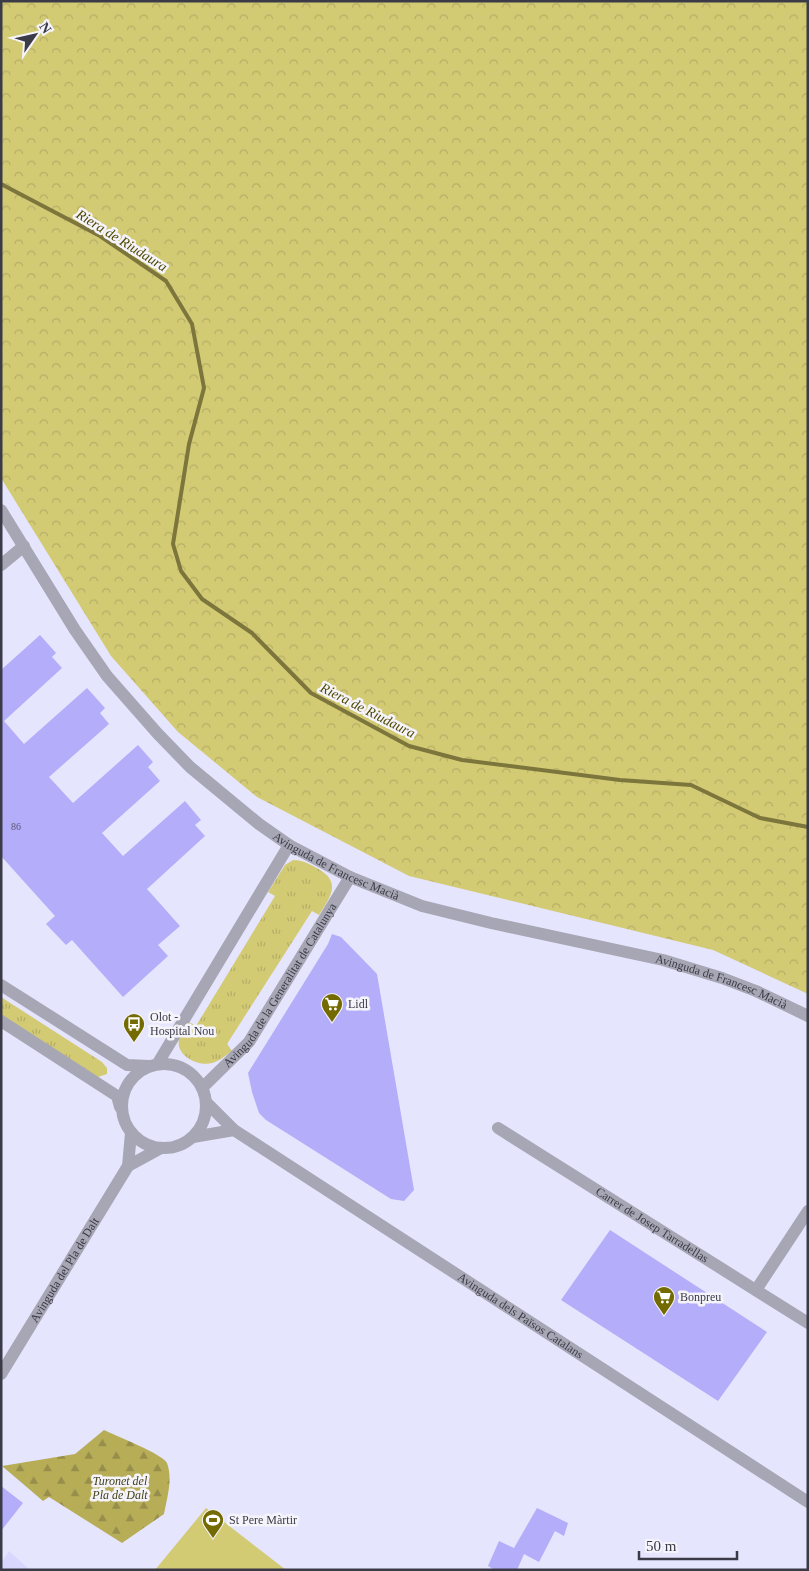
<svg xmlns="http://www.w3.org/2000/svg" width="809" height="1571" font-family="Georgia,serif">
	<defs>
		<pattern id="grass-tufts" width="24" height="20" patternUnits="userSpaceOnUse" patternTransform="scale(1.25)"><rect width="24" height="20" fill="#d3ca74"/><path d="M3 7l-1-3M5 7V3M7 7l1-3M15 17l-1-3M17 17v-4M19 17l1-3" fill="none" stroke="#b6ae66"/></pattern>
		<pattern id="forest-firs" width="22" height="20" patternUnits="userSpaceOnUse" patternTransform="scale(1.25)"><rect width="22" height="20" fill="#b7ad57"/><path d="M5 1l3.5 6h-7zM16 11l3.5 6h-7z" fill="#968e4a"/></pattern>
		<pattern id="park-crowns" width="20" height="18" patternUnits="userSpaceOnUse" patternTransform="scale(1.25)"><rect width="20" height="18" fill="#d3ca74"/><path d="M2 6a3 3 0 1 1 6 0M12 15a3 3 0 1 1 6 0" fill="none" stroke="#b6ae66"/></pattern>
	</defs>
	<rect width="100%" height="100%" fill="#e6e5fe"/>
	<path fill="#d9d7fe" d="M 9,1551 L 30,1570 L 1,1570 L 1,1563 Z"/>
	<path fill="url(#grass-tufts)" d="M 293,860 C 302,860 307,863 315,867 C 342,881 332,895 319,915 L 312,911 L 227,1044 L 232,1051 C 226,1055 220,1061 212,1063 C 199,1067 175,1056 179,1039 C 181,1033 186,1027 189,1022 L 196,1026 L 275,896 L 268,892 L 285,865 Z
		M 1,997 L 102,1062 L 107,1068 L 107,1074 L 98,1077 L 1,1015 Z"/>
	<path fill="url(#forest-firs)" d="M 104,1430 C 116,1436 163,1454 167,1463 C 173,1479 167,1498 164,1514 L 122,1543 L 49,1497 L 43,1501 L 2,1466 L 75,1454 Z"/>
	<path fill="url(#park-crowns)" d="M 1,1 L 808,1 L 808,994 L 713,950 L 409,876 L 257,797 L 178,732 L 111,656 L 1,478 Z"/>
	<path fill="#d3ca74" d="M 206,1508 L 286,1570 L 155,1570 Z"/>
	<g fill="none" stroke-linecap="round" stroke-linejoin="round">
		<path stroke="#7c753c" stroke-width="4" d="M 1,184 L 100,236 L 166,281 L 192,324 L 204,388 L 189,444 L 173,544 L 181,571 L 202,599 L 252,633 L 311,693 L 409,746 L 462,760 L 620,780 L 691,785 L 760,818 L 808,827"/>
	</g>
	<path fill="#b3adfa" d="M 40,635 L 56,653 L 52,657 L 62,668 L 4,721 L 24,744 L 87,688 L 105,708 L 100,713 L 109,724 L 49,777 L 73,803 L 138,745 L 153,762 L 148,767 L 160,781 L 102,833 L 123,856 L 185,801 L 201,820 L 195,825 L 205,836 L 147,889 L 180,926 L 158,945 L 168,956 L 123,997 L 72,940 L 66,945 L 46,924 L 55,916 L 1,856 L 1,670 Z
		M 332,934 L 341,937 L 377,974 L 414,1190 L 404,1201 L 391,1199 L 266,1120 L 259,1113 L 252,1092 L 248,1073 L 328,944 Z
		M 610,1230 L 767,1332 L 718,1401 L 561,1300 Z
		M 1,1486 L 23,1503 L 1,1531 Z
		M 537,1508 L 568,1523 L 564,1536 L 555,1531 L 539,1562 L 524,1554 L 517,1570 L 495,1570 L 488,1566 L 499,1541 L 514,1548 Z"/>
	<g fill="none" stroke-linecap="round" stroke-linejoin="round">
		<g stroke="#a7a6b4" stroke-width="12">
			<path id="s1" d="M 1,510 L 75,630 L 107,676 L 158,734 L 190,767 L 259,824 L 289,845 L 350,877 L 422,906 L 491,923 L 663,960 L 722,978 L 756,991 L 808,1016"/>
			<path d="M 1,565 L 24,546"/>
			<path d="M 1,985 L 127,1065 L 149,1066"/>
			<path d="M 1,1021 L 117,1096 L 120,1107"/>
			<path d="M 158,1063 L 289,845"/>
			<circle cx="164" cy="1106" r="42"/>
			<path id="s2" d="M 202,1088 L 249,1042 L 350,877"/>
			<path id="s3" d="M 206,1102 L 234,1130 L 808,1502"/>
			<path id="s4" d="M 498,1128 L 808,1323"/>
			<path d="M 193,1137 L 234,1130"/>
			<path d="M 128,1166 L 161,1148"/>
			<path d="M 756,1290 L 808,1211"/>
			<path id="s5" d="M 1,1374 L 128,1166 L 131,1133"/>
		</g>
	</g>
	<defs>
		<g id="supermarket-pin" transform="scale(1.125)"><path d="M0 17L-7.5 6A9.5 9.5 0 1 1 7.5 6Z" fill="#736a01" stroke="#f5f4fb"/><path d="M-6-5.5h2.5l.6 2H6L4.5 2H-2.5L-4.4-4H-6ZM-1.5 3.2a1.3 1.3 0 1 0 .1 0ZM3 3.2a1.3 1.3 0 1 0 .1 0Z" fill="#fff"/></g>
		<g id="bus-pin" transform="scale(1.125)"><path d="M0 17L-7.5 6A9.5 9.5 0 1 1 7.5 6Z" fill="#736a01" stroke="#f5f4fb"/><path d="M-5-6H5V4H4V6H2V4H-2V6H-4V4H-5ZM-3.5-4V0h7V-4ZM-3.5 1.2v1.5H-2V1.2ZM2 1.2v1.5H3.5V1.2Z" fill="#fff"/></g>
		<g id="stadium-pin" transform="scale(1.125)"><path d="M0 17L-7.5 6A9.5 9.5 0 1 1 7.5 6Z" fill="#736a01" stroke="#f5f4fb"/><path d="M0-5a6.5 5 0 1 0 0 10a6.5 5 0 1 0 0-10ZM-3.5-1.8h7v3.6h-7Z" fill="#fff"/></g>
	</defs>
	<g fill-rule="evenodd">
		<use href="#supermarket-pin" x="332" y="1004"/>
		<use href="#bus-pin" x="134" y="1024"/>
		<use href="#supermarket-pin" x="664" y="1297"/>
		<use href="#stadium-pin" x="213" y="1520"/>
	</g>
	<g text-anchor="middle" stroke-width="5" stroke-linejoin="round" paint-order="stroke">
		<g font-size="10" fill="#595774">
			<text x="16" y="830">86</text>
		</g>
		<g font-size="12" fill="#3b3a47" stroke="#f5f4fb">
			<text dy="4" stroke="none"><textPath href="#s1" startOffset="498">Avinguda de Francesc Macià</textPath></text>
			<text dy="4" stroke="none"><textPath href="#s1" startOffset="902">Avinguda de Francesc Macià</textPath></text>
			<text dy="4" stroke="none"><textPath href="#s2" startOffset="130">Avinguda de la Generalitat de Catalunya</textPath></text>
			<text dy="4" stroke="none"><textPath href="#s4" startOffset="182">Carrer de Josep Tarradellas</textPath></text>
			<text dy="4" stroke="none"><textPath href="#s5" startOffset="122">Avinguda del Pla de Dalt</textPath></text>
			<text dy="4" stroke="none"><textPath href="#s3" startOffset="381">Avinguda dels Països Catalans</textPath></text>
		</g>
		<g font-size="12" fill="#3b3a47" stroke="#f5f4fb" text-anchor="start">
			<text x="348" y="1008">Lidl</text>
			<text x="150" y="1021">Olot -<tspan x="150" dy="14">Hospital Nou</tspan></text>
			<text x="680" y="1301">Bonpreu</text>
			<text x="229" y="1524">St Pere Màrtir</text>
		</g>
		<g font-size="12" font-style="italic" fill="#44401b" stroke="#f5f4fb">
			<text x="120" y="1485">Turonet del<tspan x="120" dy="14">Pla de Dalt</tspan></text>
		</g>
		<g font-size="14" font-style="italic" fill="#4f4800" stroke="#f5f4fb">
			<text transform="translate(122 240) rotate(32)" y="5">Riera de Riudaura</text>
			<text transform="translate(368 710) rotate(27)" y="5">Riera de Riudaura</text>
		</g>
	</g>
	<rect width="809" height="1571" fill="none" stroke="#3b3a47" stroke-width="5"/>
	<g transform="translate(35 35) rotate(56)" stroke="#f5f4fb" stroke-width="4" paint-order="stroke">
	<path d="M0-4L9 19L0 12L-9 19Z" fill="#3b3a47"/>
	<text y="-8" font-size="14" font-weight="bold" text-anchor="middle" fill="#3b3a47">N</text>
	</g>
	<path d="M639 1551v8h98v-8" fill="none" stroke="#3b3a47" stroke-width="2.5"/>
	<text x="646" y="1551" font-size="15" fill="#3b3a47" stroke="#f5f4fb" stroke-width="4" paint-order="stroke">50 m</text>
</svg>
